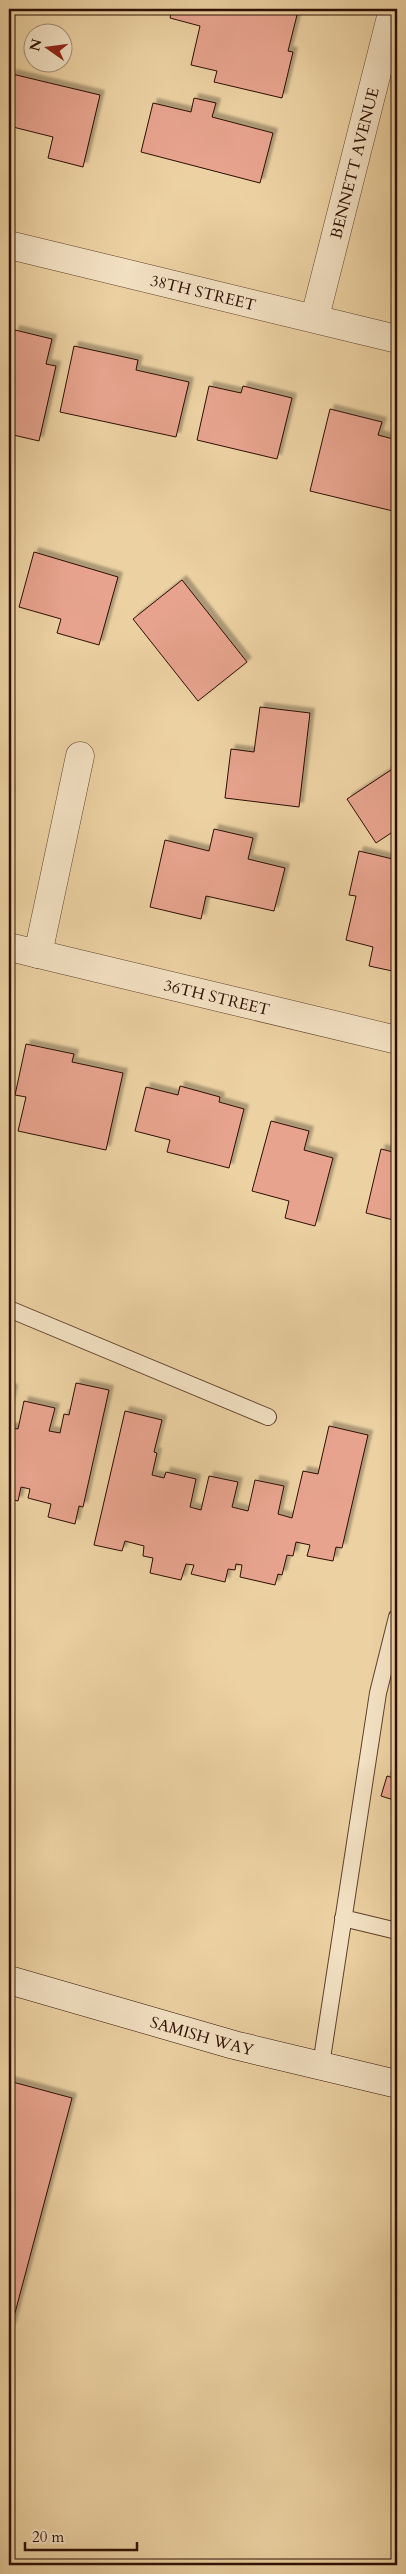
<svg xmlns="http://www.w3.org/2000/svg" width="406" height="2574" font-family="Cardo,serif">
	<defs>
		<filter id="shadow"><feDropShadow dx="4.5" dy="-4.5" stdDeviation="1" flood-color="#0004"/></filter>
	</defs>
	<rect width="100%" height="100%" fill="#ecd1a2"/>
	<filter id="stains"><feTurbulence type="fractalNoise" baseFrequency=".004" numOctaves="4"/><feColorMatrix values="0 0 0 0 .2 0 0 0 0 .09 0 0 0 0 .02 0 0 0 .5 -.17"/></filter>
	<radialGradient id="worn" r=".72"><stop offset=".6" stop-color="#630" stop-opacity="0"/><stop offset="1" stop-color="#630" stop-opacity=".3"/></radialGradient>
	<path fill="#e7a38e" stroke="#2d0f02" filter="url(#shadow)" d="M 172,9 L 272,9 L 297,15 L 288,51 L 293,52 L 282,98 L 214,82 L 217,71 L 191,65 L 200,26 L 170,18 Z
		M 12,74 L 100,95 L 83,167 L 48,158 L 53,137 L 9,126 L 9,85 Z
		M 194,98 L 216,103 L 212,117 L 273,133 L 260,183 L 141,152 L 153,103 L 191,112 Z
		M 15,330 L 52,339 L 46,364 L 56,366 L 39,441 L 9,434 L 9,352 Z
		M 74,346 L 138,360 L 136,370 L 189,382 L 176,437 L 60,412 Z
		M 209,386 L 241,393 L 243,386 L 292,398 L 277,459 L 197,440 Z
		M 330,409 L 382,422 L 378,435 L 397,440 L 397,512 L 310,491 Z
		M 34,552 L 118,577 L 99,645 L 57,633 L 61,619 L 19,607 Z
		M 182,580 L 247,662 L 198,701 L 133,619 Z
		M 260,707 L 310,713 L 299,807 L 225,798 L 231,749 L 254,752 Z
		M 397,766 L 397,829 L 376,843 L 347,799 Z
		M 214,829 L 253,838 L 248,859 L 285,868 L 274,911 L 206,896 L 201,919 L 150,907 L 165,840 L 209,851 Z
		M 359,851 L 397,860 L 397,972 L 369,966 L 373,947 L 346,940 L 356,896 L 349,895 Z
		M 26,1044 L 74,1054 L 72,1062 L 123,1073 L 106,1150 L 18,1131 L 26,1097 L 15,1095 Z
		M 180,1086 L 220,1097 L 219,1102 L 244,1109 L 229,1168 L 167,1152 L 170,1140 L 135,1131 L 146,1087 L 178,1095 Z
		M 271,1121 L 309,1131 L 304,1150 L 333,1158 L 315,1226 L 285,1218 L 289,1201 L 252,1191 Z
		M 381,1149 L 397,1153 L 397,1221 L 366,1213 Z
		M 76,1383 L 109,1390 L 83,1507 L 79,1506 L 75,1524 L 48,1517 L 51,1504 L 28,1498 L 30,1489 L 21,1487 L 18,1501 L 9,1499 L 9,1427 L 18,1429 L 24,1401 L 55,1408 L 49,1431 L 60,1433 L 64,1414 L 69,1415 Z
		M 9,1388 L 13,1389 L 9,1409 Z
		M 125,1411 L 162,1420 L 154,1452 L 157,1453 L 152,1475 L 164,1478 L 166,1472 L 196,1479 L 190,1507 L 201,1510 L 209,1476 L 238,1482 L 232,1507 L 248,1511 L 255,1480 L 284,1486 L 278,1514 L 292,1518 L 303,1471 L 318,1474 L 329,1426 L 368,1435 L 342,1548 L 336,1547 L 333,1561 L 307,1556 L 310,1545 L 296,1542 L 293,1556 L 287,1555 L 282,1575 L 278,1574 L 275,1585 L 240,1577 L 242,1565 L 236,1564 L 235,1570 L 228,1569 L 225,1582 L 191,1574 L 194,1565 L 186,1564 L 181,1580 L 150,1573 L 153,1558 L 143,1556 L 144,1546 L 125,1541 L 122,1551 L 94,1545 Z
		M 387,1776 L 397,1779 L 397,1801 L 381,1796 Z
		M 9,2081 L 72,2098 L 11,2328 L 9,2327 Z"/>
	<g fill="none" stroke-linecap="round" stroke-linejoin="round">
		<g stroke="#5d402a" stroke-width="18">
			<path id="lane" d="M 9,1309 L 268,1417
				M 343,1918 L 397,1931
				M 321,2065 L 378,1693 L 397,1617"/>
		</g>
		<g stroke="#5d402a" stroke-width="29">
			<g id="street">
				<path id="s1" d="M 9,245 L 397,339"/>
				<path id="s2" d="M 315,317 L 393,9"/>
				<path id="s3" d="M 9,947 L 397,1040"/>
				<path d="M 38,954 L 80,756"/>
			</g>
		</g>
		<g stroke="#2d0f02" stroke-width="29">
			<g id="secondary">
				<path id="s4" d="M 9,1980 L 234,2045 L 397,2084"/>
			</g>
		</g>
		<use href="#lane" stroke="#f3e1c3" stroke-width="16"/>
		<use href="#street" stroke="#f3e1c3" stroke-width="28"/>
		<use href="#secondary" stroke="#f3e1c3" stroke-width="28"/>
	</g>
	<g text-anchor="middle" stroke-width="4" stroke-linejoin="round" paint-order="stroke">
		<g font-size="16" fill="#2d0f02" stroke="#f3e1c3">
			<text dy="6" stroke="none"><textPath href="#s2" startOffset="159">BENNETT AVENUE</textPath></text>
			<text dy="6" stroke="none"><textPath href="#s1" startOffset="200">38TH STREET</textPath></text>
			<text dy="6" stroke="none"><textPath href="#s3" startOffset="214">36TH STREET</textPath></text>
			<text dy="6" stroke="none"><textPath href="#s4" startOffset="201">SAMISH WAY</textPath></text>
		</g>
	</g>
	<rect width="406" height="2574" fill="none" stroke="#ecd1a2" stroke-width="30"/>
	<rect x="10" y="10" width="386" height="2554" fill="none" stroke="#2d0f02" stroke-width="2.5"/>
	<rect x="15" y="15" width="376" height="2544" fill="none" stroke="#2d0f02"/>
	<g transform="translate(48 48) rotate(284)"><circle r="24" fill="#f3e1c3" stroke="#a48d76"/>
	<path d="M0-4L9 19L0 12L-9 19Z" fill="#8f2418"/>
	<text y="-8" font-size="14" font-weight="bold" text-anchor="middle" fill="#2d0f02">N</text>
	</g>
	<path d="M25 2542v8h112v-8" fill="none" stroke="#2d0f02" stroke-width="2.5"/>
	<text x="32" y="2542" font-size="15" fill="#2d0f02" stroke="#f3e1c3" stroke-width="4" paint-order="stroke">20 m</text>
	<rect width="100%" height="100%" filter="url(#stains)"/>
	<rect width="100%" height="100%" fill="url(#worn)"/>
</svg>
